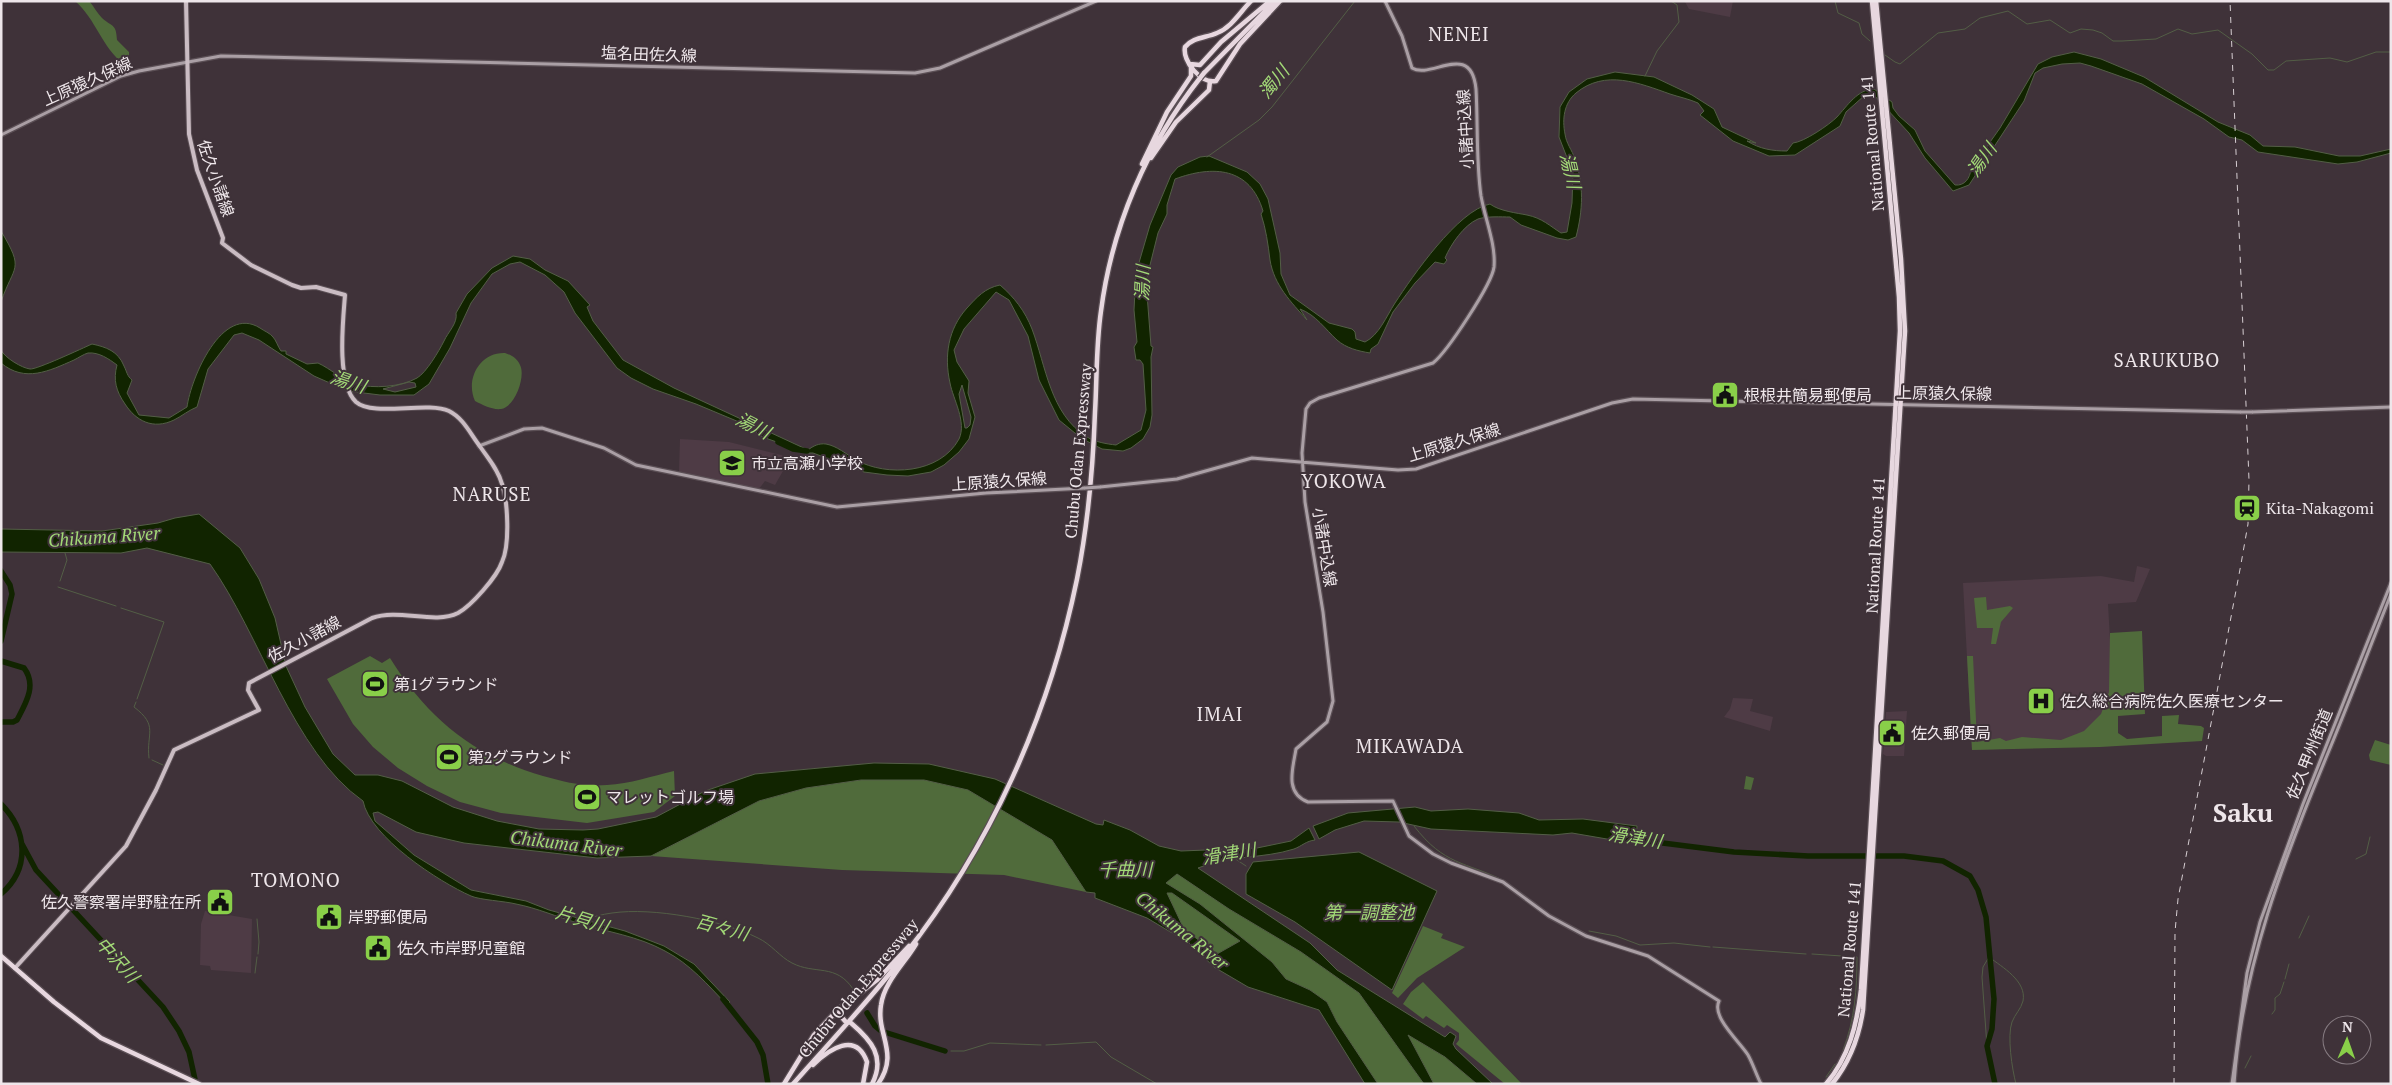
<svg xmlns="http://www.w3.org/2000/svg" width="2392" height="1085" font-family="'PT Serif','Noto Sans JP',serif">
	<rect width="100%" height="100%" fill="#3f3239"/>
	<path fill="#4e3b45" d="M 1680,1 L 1733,1 L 1730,17 L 1689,9 L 1685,2 Z
		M 680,439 L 729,442 L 785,456 L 783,471 L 775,485 L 765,481 L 759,489 L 679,472 Z
		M 2137,566 L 2150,569 L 2136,602 L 2108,604 L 2116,745 L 1972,750 L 1963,583 L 2101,576 L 2134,582 Z
		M 1733,698 L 1753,699 L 1750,711 L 1773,717 L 1770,731 L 1724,717 L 1730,709 Z
		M 1907,711 L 1904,756 L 1886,756 L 1883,754 L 1886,712 Z
		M 205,911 L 252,919 L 251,973 L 211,970 L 210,966 L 200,965 L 201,924 Z"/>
	<path fill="#506b3b" d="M 75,1 L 90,2 C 94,7 98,14 102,18 C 113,28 116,23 117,40 L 129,52 L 129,61 L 124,64 C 102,48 96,19 75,1 Z
		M 505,353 C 511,355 517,358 520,365 C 526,376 515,407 501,409 C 492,410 483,405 475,401 C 465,379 480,352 505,353 Z
		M 1986,597 L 1987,610 L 2010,606 L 2013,608 L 2001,622 L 1996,644 L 1991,644 L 1993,628 L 1977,628 L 1974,598 Z
		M 2142,631 L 2145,714 L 2118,716 L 2118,733 L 2127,739 L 2162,736 L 2162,716 L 2179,715 L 2178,724 L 2201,726 L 2204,728 L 2202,741 L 2100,747 L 1972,750 L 1967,656 L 1973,656 L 1977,742 L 2000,738 L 2006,741 L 2022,737 L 2061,740 L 2084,731 L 2101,714 L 2109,692 L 2110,633 Z
		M 370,656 L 382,663 L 390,658 C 428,719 474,756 543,776 C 564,782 585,787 607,785 C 630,784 652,776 674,771 L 675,796 L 654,812 L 587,823 L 501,813 L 460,802 L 427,786 L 398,768 L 373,747 L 353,724 L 327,679 Z
		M 2375,740 L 2391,745 L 2391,765 L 2370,760 L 2369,755 Z
		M 1746,776 L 1754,778 L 1751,790 L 1744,789 Z
		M 861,780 L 924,780 L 968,790 L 1052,840 L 1086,892 L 1004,875 L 842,870 L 651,856 L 759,801 L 806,788 Z
		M 1177,873 L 1229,909 L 1301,952 L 1359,993 L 1424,1084 L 1378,1084 L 1337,1022 L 1327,1002 L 1310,990 L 1286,979 L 1272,962 L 1200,904 L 1165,883 Z
		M 1167,893 L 1172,893 L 1240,941 L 1217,954 L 1184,929 Z
		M 1423,926 L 1443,934 L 1441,938 L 1465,947 L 1417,978 L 1398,998 L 1392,993 Z
		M 1423,982 L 1522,1084 L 1505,1084 L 1456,1044 L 1459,1040 L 1459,1033 L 1447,1025 L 1444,1028 L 1426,1016 L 1423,1019 L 1403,1004 L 1411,992 Z
		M 1408,1035 L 1445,1057 L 1477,1084 L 1434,1084 Z"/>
	<path fill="#112400" stroke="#535e46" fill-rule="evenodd" d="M 2074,52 L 2101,59 L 2144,77 L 2218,122 L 2250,135 L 2263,146 L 2295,147 L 2339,156 L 2360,156 L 2391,149 L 2391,153 L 2357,162 L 2338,164 L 2258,152 L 2242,140 L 2229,137 L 2204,119 L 2142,84 L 2091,66 L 2080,63 L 2062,64 L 2043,68 L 2035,73 L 2024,101 L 1969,185 L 1953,191 L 1925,158 L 1909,133 L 1873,94 L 1865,95 L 1846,112 L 1840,126 L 1795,155 L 1769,156 L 1733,141 L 1700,115 L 1704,111 L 1698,103 C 1689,99 1679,97 1670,94 C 1639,83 1605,69 1576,93 C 1564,103 1562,119 1565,134 C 1566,143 1572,150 1575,159 C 1584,185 1583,210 1576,237 L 1568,240 L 1557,238 L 1521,225 L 1510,217 C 1501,217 1487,216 1478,219 C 1464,225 1451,244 1445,258 L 1447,260 L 1444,264 L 1435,262 L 1415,283 L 1393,312 L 1378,344 L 1371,349 L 1370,353 C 1358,351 1346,348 1337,340 C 1325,329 1316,315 1300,309 L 1307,320 C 1291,302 1274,285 1270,260 C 1268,244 1266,229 1261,214 L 1263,211 C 1250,167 1213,165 1175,179 L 1167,205 L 1167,214 L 1158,233 L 1146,281 L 1151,346 L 1153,347 L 1151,357 L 1152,415 L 1150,427 L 1143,439 L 1131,448 L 1123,451 L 1102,449 L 1081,438 L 1059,420 L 1039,380 L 1028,336 L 1009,300 L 996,292 L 964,329 L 954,350 L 957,362 L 969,381 L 968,393 L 975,417 L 969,439 L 959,452 L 944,465 L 931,472 L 908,476 L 887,475 L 864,472 L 813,453 L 807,453 L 760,436 L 751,427 L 696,404 L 653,389 L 631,378 L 617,368 L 575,313 L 564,292 L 545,275 L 520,262 L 510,264 L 492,274 L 471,303 L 450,348 L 429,384 L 414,395 L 380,395 L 348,391 L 314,376 L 259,340 L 242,333 L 234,335 L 208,369 L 197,407 C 189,410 182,416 174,420 C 153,430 136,421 125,404 C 116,391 113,380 117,365 C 109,359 99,352 88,353 C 84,354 78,358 74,360 C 49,371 25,383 1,363 L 1,350 C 5,358 22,368 30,369 C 36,370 83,348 92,344 C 106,347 118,351 124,366 C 127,372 127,376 132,380 L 127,393 L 139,415 L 169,418 L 187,407 C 191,378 222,304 260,328 C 264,331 270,333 273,337 C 276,340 278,347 281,351 L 286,351 L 286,354 L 307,364 L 318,363 C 331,369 342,380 356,384 C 373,389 401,387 417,378 C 426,373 439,351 444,341 C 448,332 458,323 456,313 L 467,294 L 492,268 L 513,256 L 530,259 L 545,270 L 568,281 L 590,305 L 587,307 L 593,321 L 623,360 L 674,388 L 808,450 C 813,446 819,443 826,444 C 837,446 846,454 856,460 C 887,477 940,474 959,439 C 967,422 953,399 950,383 C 944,356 948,329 967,308 C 977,297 985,288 1000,285 C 1014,297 1025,311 1032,329 C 1046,366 1050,414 1087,437 C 1095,442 1107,444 1116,445 L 1141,430 L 1146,410 L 1143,364 L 1140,360 L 1136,360 L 1134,347 L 1137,342 L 1134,310 L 1136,273 L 1150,225 L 1171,175 L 1178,167 L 1200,157 L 1209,156 L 1247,172 L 1260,184 L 1268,199 L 1280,253 L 1281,274 L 1290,295 L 1329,323 L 1352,329 L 1355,332 L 1356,339 L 1365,342 C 1379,335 1386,317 1395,303 C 1412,277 1458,210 1490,204 C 1499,211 1517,213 1527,215 C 1542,218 1550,226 1561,233 L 1567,232 L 1572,203 L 1573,173 L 1559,137 L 1560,107 L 1569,92 L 1587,79 L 1615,72 L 1654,77 L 1692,95 L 1714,109 L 1722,127 L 1756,143 L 1747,141 C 1760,149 1772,151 1787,151 L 1793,143 C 1804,142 1829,125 1837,117 C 1847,106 1858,89 1874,89 L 1892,102 L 1893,108 L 1899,116 L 1915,130 L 1925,151 L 1955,185 C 1965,186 1970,178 1971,169 L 2000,128 L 2038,64 L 2052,57 ZM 409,382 L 415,383 L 416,387 L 395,392 L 383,389 ZM 962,385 L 971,417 L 970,425 L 967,428 L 965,428 L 959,394 Z
		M 1,231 C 25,271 14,264 1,302 Z
		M 199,514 L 240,548 L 259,579 L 275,618 L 286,666 L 305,707 L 333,754 L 355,775 L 378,775 L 402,781 L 453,807 L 497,821 L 539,829 L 583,830 L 598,829 L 656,817 L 705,791 L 755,774 L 874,763 L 929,764 L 995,779 L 1096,824 L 1103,825 L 1104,820 L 1130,830 L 1159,846 L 1181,851 L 1257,848 L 1291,841 L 1309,828 L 1315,840 C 1306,841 1302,846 1294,849 C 1263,859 1228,855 1198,868 L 1310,943 L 1337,970 L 1445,1037 L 1450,1032 L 1456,1036 L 1453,1044 L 1456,1049 L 1493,1084 L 1477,1084 L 1445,1057 L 1408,1035 L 1434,1084 L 1424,1084 L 1359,993 L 1301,952 L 1229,909 L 1177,874 L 1166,883 L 1200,904 L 1272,962 L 1286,979 L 1310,990 L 1327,1002 L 1337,1022 L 1378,1084 L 1365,1084 L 1319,1010 L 1248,987 L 1214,967 L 1189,943 L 1147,918 L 1095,898 L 1095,893 L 1086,892 L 1052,840 L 968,790 L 924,780 L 861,780 L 806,788 L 759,801 L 651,856 L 597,858 L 464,843 L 416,832 L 378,812 L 373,813 L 375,821 L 414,855 L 471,890 L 526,901 L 549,910 L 625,931 L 664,946 L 694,964 L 730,1002 L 727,1005 C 708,985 690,964 665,951 C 638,936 607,932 578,923 C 557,917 537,908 516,904 C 504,901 480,900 471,896 C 439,882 370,837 363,801 C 293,752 260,634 210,564 L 147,548 L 121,553 L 1,552 L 1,529 L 102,531 L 158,523 L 175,518 ZM 1167,893 L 1172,893 L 1240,941 L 1217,954 L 1184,929 Z
		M 1415,807 L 1431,811 L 1468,809 L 1519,813 L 1539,820 L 1583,819 L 1637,826 L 1636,844 L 1572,833 L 1553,835 L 1431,829 L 1399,822 L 1364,821 L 1335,830 L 1319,839 L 1313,826 L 1348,813 Z
		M 1359,852 L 1437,891 L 1392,990 L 1295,922 L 1246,894 L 1246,874 L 1253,862 Z"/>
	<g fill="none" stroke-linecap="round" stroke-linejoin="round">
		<path stroke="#535e46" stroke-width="1" d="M 1835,1 L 1838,13 L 1859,23 L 1862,34 L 1870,41
			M 1885,55 L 1895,62 L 1900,64 L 1938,33 L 1965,29 L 1980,18 L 2008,11 L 2027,24 L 2050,20 L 2070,33 L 2081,29 L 2093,30 L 2102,33 L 2113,41 L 2122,41 L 2156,39 L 2178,29 L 2192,34 L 2218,30 L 2252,54 L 2268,70 L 2274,70 L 2286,61 L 2330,58 L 2347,62 L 2376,52 L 2391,52
			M 1645,76 L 1657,51 L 1679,22 L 1677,5 L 1671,1
			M 1207,157 L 1259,120 L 1272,107 L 1355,1
			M 60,581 L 67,560 L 65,553
			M 58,587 L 116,606
			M 121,608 L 164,622 L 137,699
			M 136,702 L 134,707 C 159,726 146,733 149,758
			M 152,760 L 163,765
			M 1414,826 C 1445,866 1464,861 1505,881
			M 1234,858 L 1246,866
			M 2356,859 L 2366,854 L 2370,837
			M 257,919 L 259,942 L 258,954
			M 582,919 C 592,918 602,914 612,913 C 653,907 722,920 758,938 C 771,944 780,957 792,963 C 815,975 836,963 853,989
			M 1589,931 L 1616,936 L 1640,945 L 1674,943 L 1710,947
			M 2299,938 L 2309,916
			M 1713,947 L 1806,954
			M 1812,954 L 1857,957 C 1857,989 1855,1019 1843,1050
			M 255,973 L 257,957
			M 2285,979 L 2289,964
			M 2272,1014 L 2275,1010 L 2275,998 L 2280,994 L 2284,982
			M 1046,1045 L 1096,1042 L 1111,1057 L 1157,1084
			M 1987,1046 L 1982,977 L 1983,967 L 1989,957 C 2002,967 2027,981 2023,1001 C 2021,1009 2015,1014 2012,1022 C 2007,1036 2012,1069 2016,1084
			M 951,1051 L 964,1051 L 990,1043 L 1041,1045
			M 2245,1068 L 2251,1056
			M 1826,1077 L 1835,1064"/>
		<path stroke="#112400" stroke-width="5.5" d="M 778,442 L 793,449 L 807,451
			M 1,571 L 10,585 L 12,594 L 1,641
			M 1,661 L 24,668 C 37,685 26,703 17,720 L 13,722 L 1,722
			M 1,804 C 27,830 31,868 1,894
			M 1631,839 L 1734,852 L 1808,856 L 1904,856 L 1943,861 L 1970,876 L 1978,890 L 1986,917 L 1994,999 L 1992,1029 L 1987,1046 L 1995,1084
			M 22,844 L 36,870 L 163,1007 L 179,1031 L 189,1052 L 196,1084
			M 723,999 L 757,1042 L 763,1055 L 768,1084
			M 867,1013 L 875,1026 L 881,1031 L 945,1051"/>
		<g stroke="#5b4f55" stroke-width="5.5">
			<path id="secondary" d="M 1385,1 L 1402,36 L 1412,68 C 1431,80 1471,40 1476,89 C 1478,124 1476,161 1481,196 C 1485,219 1496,244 1494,267 C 1492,284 1447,352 1433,363 L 1319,398 L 1310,403 L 1306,409 L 1302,453 L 1305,502 L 1323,612 L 1333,701 L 1327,722 L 1296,749 C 1293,768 1284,793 1308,802 L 1393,801 L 1409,836 L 1433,854 L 1451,863 L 1503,882 L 1549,916 L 1586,936 L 1648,956 L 1719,1001 C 1711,1017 1740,1042 1748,1055 C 1753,1064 1756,1074 1761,1084
				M 1,135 L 121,76 L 139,71 L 221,56 L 915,73 L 940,68 L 1096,1
				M 2252,412 L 2391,407
				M 479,446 L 524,429 L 542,428 L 604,448 L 636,465 L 837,507 L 986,493 L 1085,488
				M 1100,487 L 1177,479 L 1252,458 L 1398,470 L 1416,469 L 1612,403 L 1633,399 L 2241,412
				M 2232,1084 L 2247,973 L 2260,922 L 2303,804 L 2391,583
				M 2234,1084 C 2242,967 2284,859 2328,753 C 2350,700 2370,647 2391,594"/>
		</g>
		<g stroke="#5b4f55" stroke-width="6">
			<path id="primary" d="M 15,968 L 126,846 L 156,790 L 174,750 L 259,710 L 248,690 L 249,683 L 372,618 C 399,608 434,625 458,613 C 471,606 497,577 502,562 C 510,545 508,502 502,484 C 498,469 487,457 479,445 C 470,433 463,418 449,411 C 427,401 373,417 356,402 C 336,383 343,321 345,295 L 316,287 L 301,288 L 292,285 L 251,265 L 222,243 L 223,238 L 197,170 L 189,134 L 186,1"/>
		</g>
		<g stroke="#5b4f55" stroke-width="7">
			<path id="highway" d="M 1251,1 C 1240,12 1232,27 1217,33 C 1206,38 1193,37 1185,47 C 1182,61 1201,84 1216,81 L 1240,44 L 1280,1
				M 1190,64 L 1200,65 L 1221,42 L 1270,1
				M 1204,73 L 1275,1
				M 1151,158 L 1176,122 L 1209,90 L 1210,81
				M 1142,164 L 1167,112 L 1191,76 L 1191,67
				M 1,956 L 54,1002 L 101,1038 L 199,1084
				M 845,1021 L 839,1014 L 840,1008 L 877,980 L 909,946
				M 851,1023 C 871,1040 886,1057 872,1084
				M 813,1065 C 829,1049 856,1031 867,1062 L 863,1084
				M 784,1084 L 814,1035 L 833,1015 L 841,1016
				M 793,1084 C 830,1042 869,1001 903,957 C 990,847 1049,716 1077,579 C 1088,524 1093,468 1095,412 C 1097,379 1096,345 1101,311 C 1112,226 1147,145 1200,78
				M 878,1084 C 900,1053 876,1035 881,1005 C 884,982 905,963 916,944
				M 1826,1084 C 1849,1057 1857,1024 1861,990 L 1900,331 L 1899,297 L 1872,1
				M 1832,1084 C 1849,1063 1859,1037 1863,1010 L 1905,331 L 1901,259 L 1876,1"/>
		</g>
		<use href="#secondary" stroke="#aa9fa5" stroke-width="3"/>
		<use href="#primary" stroke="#cabcc3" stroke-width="4"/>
		<use href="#highway" stroke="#e7d7df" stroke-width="4.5"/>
		<path stroke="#d6ced2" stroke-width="1" stroke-dasharray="6 6" stroke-linecap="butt" d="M 2174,1084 L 2175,932 L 2178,899 L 2241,564 L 2248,524 L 2249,480 L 2230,1"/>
		<g stroke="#5b4f55" stroke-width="5.5" stroke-linecap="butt">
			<path id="secondary-bridge" d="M 2241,412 L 2252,412
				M 1085,488 L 1100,487"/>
		</g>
		<g stroke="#5b4f55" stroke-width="7" stroke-linecap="butt">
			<path id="highway-bridge" d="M 1200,78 L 1204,73"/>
		</g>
		<use href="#secondary-bridge" stroke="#aa9fa5" stroke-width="3"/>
		<use href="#highway-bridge" stroke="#e7d7df" stroke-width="4.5"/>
	</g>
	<defs>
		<g id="civic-square" transform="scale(1.4375)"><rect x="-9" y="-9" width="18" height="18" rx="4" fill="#89cf49" stroke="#3f3239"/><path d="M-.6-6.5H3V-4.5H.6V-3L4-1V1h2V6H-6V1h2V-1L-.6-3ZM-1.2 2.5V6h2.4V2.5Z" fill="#111"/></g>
		<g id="school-square" transform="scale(1.4375)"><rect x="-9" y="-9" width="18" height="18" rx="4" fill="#89cf49" stroke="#3f3239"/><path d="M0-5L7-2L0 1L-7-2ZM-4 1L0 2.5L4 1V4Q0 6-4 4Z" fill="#111"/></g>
		<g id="station-square" transform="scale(1.4375)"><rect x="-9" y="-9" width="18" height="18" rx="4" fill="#89cf49" stroke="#3f3239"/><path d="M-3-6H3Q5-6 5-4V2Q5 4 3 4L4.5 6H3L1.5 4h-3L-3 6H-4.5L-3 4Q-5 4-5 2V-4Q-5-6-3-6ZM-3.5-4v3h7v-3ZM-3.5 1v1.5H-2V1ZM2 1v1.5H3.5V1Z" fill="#111"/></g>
		<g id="stadium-square" transform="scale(1.4375)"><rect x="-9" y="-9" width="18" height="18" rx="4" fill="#89cf49" stroke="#3f3239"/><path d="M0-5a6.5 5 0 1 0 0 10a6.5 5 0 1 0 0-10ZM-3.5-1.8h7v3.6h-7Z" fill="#111"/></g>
		<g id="hospital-square" transform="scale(1.4375)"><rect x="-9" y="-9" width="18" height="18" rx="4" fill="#89cf49" stroke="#3f3239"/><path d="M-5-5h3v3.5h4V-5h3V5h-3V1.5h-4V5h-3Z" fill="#111"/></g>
	</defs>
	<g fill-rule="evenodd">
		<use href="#civic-square" x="1725" y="395"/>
		<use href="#school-square" x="732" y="463"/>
		<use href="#station-square" x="2247" y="508"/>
		<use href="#stadium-square" x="375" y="684"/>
		<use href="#hospital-square" x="2041" y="701"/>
		<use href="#civic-square" x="1892" y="733"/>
		<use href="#stadium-square" x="449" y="757"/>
		<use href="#stadium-square" x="587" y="797"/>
		<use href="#civic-square" x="220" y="902"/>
		<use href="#civic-square" x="329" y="917"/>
		<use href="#civic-square" x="378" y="948"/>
	</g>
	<g text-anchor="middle" stroke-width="4" stroke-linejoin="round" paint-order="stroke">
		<g font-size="16" fill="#eee6ea" stroke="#3f3239">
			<text transform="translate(649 54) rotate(2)" y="6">塩名田佐久線</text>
			<text transform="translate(87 81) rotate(-24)" y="6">上原猿久保線</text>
			<text transform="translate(1465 129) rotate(-93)" y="6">小諸中込線</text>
			<text transform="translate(1872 143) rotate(-95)" y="6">National Route 141</text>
			<text transform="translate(216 178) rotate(71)" y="6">佐久小諸線</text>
			<text transform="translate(1944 393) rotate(1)" y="6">上原猿久保線</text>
			<text transform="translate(1454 442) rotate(-17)" y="6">上原猿久保線</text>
			<text transform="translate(1078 451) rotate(-85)" y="6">Chubu Odan Expressway</text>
			<text transform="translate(999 481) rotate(-4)" y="6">上原猿久保線</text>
			<text transform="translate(1875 545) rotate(-87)" y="6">National Route 141</text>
			<text transform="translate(1325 547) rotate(81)" y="6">小諸中込線</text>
			<text transform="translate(304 639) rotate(-28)" y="6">佐久小諸線</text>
			<text transform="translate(2309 754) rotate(-68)" y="6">佐久甲州街道</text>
			<text transform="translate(1849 949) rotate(-85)" y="6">National Route 141</text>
			<text transform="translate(858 988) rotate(-50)" y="6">Chubu Odan Expressway</text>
		</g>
		<g font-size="16" fill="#eee6ea" stroke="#3f3239" text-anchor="start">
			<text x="1744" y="401">根根井簡易郵便局</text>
			<text x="751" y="469">市立高瀬小学校</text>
			<text x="2266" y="514">Kita-Nakagomi</text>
			<text x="394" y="690">第1グラウンド</text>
			<text x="2060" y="707">佐久総合病院佐久医療センター</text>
			<text x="1911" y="739">佐久郵便局</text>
			<text x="468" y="763">第2グラウンド</text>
			<text x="606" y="803">マレットゴルフ場</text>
			<text x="201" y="908" text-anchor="end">佐久警察署岸野駐在所</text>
			<text x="348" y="923">岸野郵便局</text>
			<text x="397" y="954">佐久市岸野児童館</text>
		</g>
		<g font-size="18" font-style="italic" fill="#a2d977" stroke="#3f3239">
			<text transform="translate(1274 82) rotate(-51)" y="6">濁川</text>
			<text transform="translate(1982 160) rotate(-55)" y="6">湯川</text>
			<text transform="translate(1570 171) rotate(77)" y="6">湯川</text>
			<text transform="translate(1143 283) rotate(-88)" y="6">湯川</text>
			<text transform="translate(348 382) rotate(18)" y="6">湯川</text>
			<text transform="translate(753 426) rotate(27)" y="6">湯川</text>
			<text transform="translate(104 537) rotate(-4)" y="6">Chikuma River</text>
			<text transform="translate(1635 838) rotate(9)" y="6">滑津川</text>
			<text transform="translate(566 844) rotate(7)" y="6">Chikuma River</text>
			<text transform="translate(1229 854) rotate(-9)" y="6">滑津川</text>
			<text x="1125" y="876">千曲川</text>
			<text x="1369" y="919">第一調整池</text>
			<text transform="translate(582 920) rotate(17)" y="6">片貝川</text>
			<text transform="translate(722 928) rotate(15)" y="6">百々川</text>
			<text transform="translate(1182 931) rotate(39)" y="6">Chikuma River</text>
			<text transform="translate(117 960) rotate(48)" y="6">中沢川</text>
		</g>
		<g font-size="19" letter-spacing="1" fill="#eee6ea" stroke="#3f3239">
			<text x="1459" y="41">NENEI</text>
			<text x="2167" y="367">SARUKUBO</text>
			<text x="1344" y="488">YOKOWA</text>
			<text x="492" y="501">NARUSE</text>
			<text x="1220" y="721">IMAI</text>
			<text x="1410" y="753">MIKAWADA</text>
			<text x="296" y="887">TOMONO</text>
		</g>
		<g font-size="26" font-weight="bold" fill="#eee6ea" stroke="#3f3239">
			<text x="2243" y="822">Saku</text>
		</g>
	</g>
	<rect width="2392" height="1085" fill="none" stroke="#eee6ea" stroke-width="5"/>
	<g transform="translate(2347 1040) rotate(2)"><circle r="24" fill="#3f3239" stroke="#857a80"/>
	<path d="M0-4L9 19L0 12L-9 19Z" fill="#89cf49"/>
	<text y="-8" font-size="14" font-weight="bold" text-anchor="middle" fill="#eee6ea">N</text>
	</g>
</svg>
